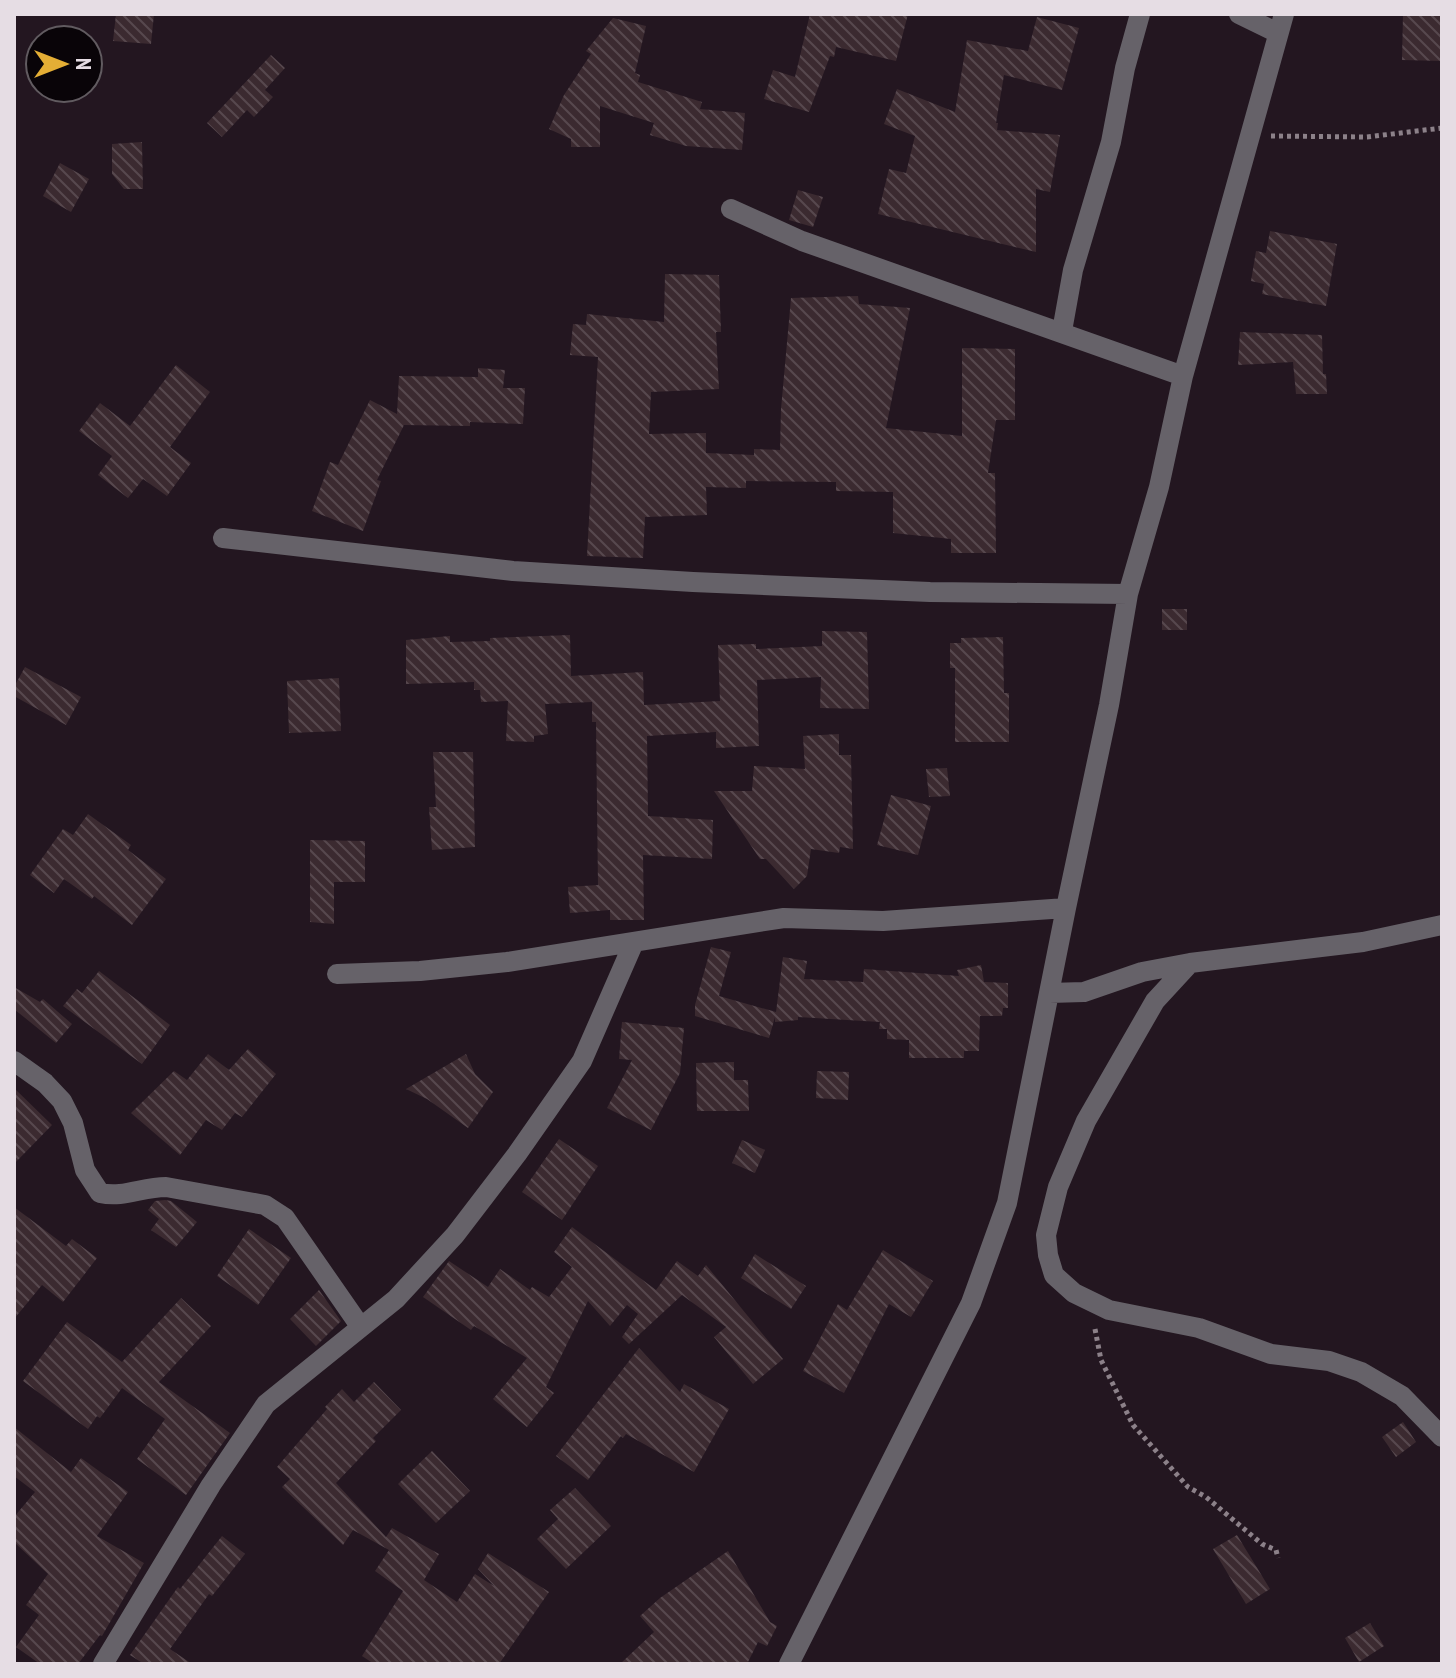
<svg xmlns="http://www.w3.org/2000/svg" width="1456" height="1678" font-family="'PT Sans Narrow',sans-serif">
	<defs>
		<pattern id="building-back-hatch" width="6" height="6" patternUnits="userSpaceOnUse" patternTransform="scale(2)"><rect width="6" height="6" fill="#3b2a30"/><path d="M-1 5l2 2M0 0l6 6M5-1l2 2" fill="none" stroke="#57484e"/></pattern>
	</defs>
	<rect width="100%" height="100%" fill="#231620"/>
	<path fill="url(#building-back-hatch)" d="M 116,14 L 154,14 L 151,44 L 113,41 Z
		M 810,14 L 908,14 L 896,61 L 836,47 L 834,57 L 830,56 L 809,112 L 764,99 L 773,70 L 795,77 Z
		M 1403,14 L 1442,14 L 1442,61 L 1402,60 Z
		M 1037,17 L 1079,28 L 1062,90 L 1004,75 L 996,123 L 998,123 L 997,130 L 1060,135 L 1050,192 L 1036,189 L 1036,252 L 878,214 L 889,169 L 906,173 L 915,136 L 884,124 L 897,89 L 955,112 L 967,40 L 1028,51 Z
		M 613,18 L 646,26 L 635,73 L 640,75 L 638,82 L 702,102 L 700,109 L 745,113 L 742,150 L 686,146 L 650,135 L 654,123 L 600,106 L 600,147 L 571,147 L 571,139 L 549,129 L 564,95 L 591,54 L 586,51 Z
		M 271,55 L 285,68 L 265,90 L 273,97 L 254,117 L 247,110 L 222,137 L 207,123 Z
		M 142,142 L 143,189 L 124,189 L 112,174 L 112,144 Z
		M 60,163 L 89,179 L 71,212 L 43,196 Z
		M 798,190 L 823,197 L 813,227 L 789,220 Z
		M 1270,231 L 1337,244 L 1326,306 L 1262,294 L 1264,284 L 1251,281 L 1256,251 L 1266,253 Z
		M 665,274 L 719,275 L 721,332 L 716,332 L 719,389 L 651,392 L 649,434 L 706,433 L 706,453 L 754,455 L 754,449 L 780,450 L 781,409 L 791,298 L 858,296 L 859,304 L 910,308 L 886,428 L 962,436 L 962,348 L 1015,349 L 1015,420 L 996,420 L 988,473 L 995,473 L 996,553 L 951,553 L 951,539 L 893,533 L 893,492 L 836,491 L 836,482 L 746,481 L 746,488 L 706,487 L 707,515 L 645,517 L 643,558 L 587,556 L 598,357 L 570,355 L 573,324 L 586,325 L 587,314 L 664,322 Z
		M 1240,332 L 1322,335 L 1323,374 L 1326,374 L 1327,394 L 1296,394 L 1293,362 L 1238,365 Z
		M 176,365 L 210,392 L 170,447 L 191,463 L 167,496 L 143,479 L 128,498 L 98,475 L 112,456 L 79,431 L 100,403 L 130,426 Z
		M 478,368 L 505,370 L 503,388 L 525,388 L 523,424 L 470,422 L 470,426 L 404,425 L 377,480 L 381,481 L 363,531 L 312,511 L 330,462 L 338,465 L 370,400 L 397,414 L 399,376 L 478,377 Z
		M 1162,609 L 1187,609 L 1187,630 L 1162,630 Z
		M 822,631 L 867,632 L 869,709 L 820,708 L 821,677 L 757,680 L 759,746 L 716,748 L 716,732 L 647,736 L 648,816 L 713,820 L 712,859 L 643,855 L 644,920 L 610,920 L 610,910 L 570,913 L 568,887 L 598,885 L 596,722 L 592,722 L 592,702 L 545,704 L 548,734 L 534,736 L 534,742 L 506,741 L 508,701 L 481,702 L 480,690 L 474,690 L 474,682 L 406,684 L 406,640 L 450,636 L 450,642 L 490,641 L 490,638 L 570,635 L 571,676 L 643,672 L 644,705 L 720,701 L 718,645 L 756,644 L 756,649 L 822,646 Z
		M 1003,637 L 1004,693 L 1009,693 L 1009,742 L 955,742 L 955,668 L 950,668 L 950,643 L 961,643 L 961,638 Z
		M 25,667 L 81,697 L 66,725 L 14,696 L 14,687 Z
		M 339,678 L 341,731 L 289,733 L 287,681 Z
		M 839,734 L 839,755 L 851,755 L 853,849 L 840,847 L 839,853 L 811,849 L 807,876 L 794,889 L 766,859 L 760,859 L 714,791 L 752,791 L 754,766 L 805,769 L 803,736 Z
		M 433,752 L 473,752 L 475,847 L 432,850 L 429,807 L 436,807 Z
		M 947,768 L 950,796 L 929,797 L 926,769 Z
		M 891,795 L 931,806 L 918,855 L 877,845 Z
		M 88,814 L 131,845 L 128,850 L 166,879 L 132,925 L 94,896 L 92,899 L 64,879 L 54,893 L 30,875 L 63,829 L 73,835 Z
		M 310,840 L 365,841 L 365,882 L 334,882 L 334,924 L 310,922 Z
		M 711,947 L 731,952 L 719,996 L 776,1012 L 783,957 L 807,961 L 804,979 L 863,982 L 864,969 L 959,976 L 957,970 L 981,965 L 984,982 L 1008,983 L 1008,1008 L 1003,1008 L 1002,1016 L 980,1016 L 979,1051 L 964,1051 L 964,1058 L 909,1058 L 909,1040 L 887,1039 L 887,1029 L 879,1029 L 880,1022 L 798,1017 L 798,1020 L 775,1022 L 775,1017 L 769,1038 L 695,1016 L 695,1005 Z
		M 99,971 L 170,1025 L 142,1064 L 63,1006 L 77,989 L 82,993 Z
		M 14,987 L 40,1002 L 43,999 L 72,1024 L 56,1043 L 14,1009 Z
		M 622,1022 L 684,1028 L 680,1073 L 651,1130 L 607,1108 L 632,1060 L 619,1059 Z
		M 248,1049 L 276,1074 L 242,1117 L 235,1113 L 222,1130 L 206,1120 L 180,1155 L 131,1113 L 174,1071 L 187,1080 L 208,1054 L 229,1070 Z
		M 466,1054 L 475,1074 L 493,1092 L 468,1128 L 427,1099 L 406,1089 Z
		M 734,1062 L 734,1080 L 748,1080 L 749,1111 L 697,1111 L 696,1063 Z
		M 817,1071 L 849,1072 L 848,1100 L 816,1098 Z
		M 14,1088 L 52,1125 L 14,1164 Z
		M 559,1139 L 598,1166 L 562,1220 L 522,1192 Z
		M 742,1140 L 765,1150 L 755,1173 L 732,1163 Z
		M 165,1200 L 171,1201 L 197,1222 L 176,1247 L 151,1230 L 159,1219 L 148,1210 L 155,1201 Z
		M 14,1207 L 66,1246 L 72,1239 L 97,1258 L 63,1302 L 42,1285 L 14,1319 Z
		M 572,1227 L 656,1290 L 677,1261 L 698,1276 L 706,1265 L 783,1359 L 753,1384 L 714,1337 L 726,1327 L 682,1295 L 629,1344 L 622,1337 L 638,1314 L 627,1305 L 610,1326 L 588,1301 L 546,1387 L 554,1393 L 527,1427 L 493,1399 L 527,1358 L 474,1326 L 471,1330 L 423,1297 L 449,1261 L 488,1287 L 500,1269 L 530,1290 L 532,1287 L 549,1297 L 572,1267 L 554,1252 Z
		M 249,1229 L 291,1258 L 258,1305 L 217,1276 Z
		M 883,1250 L 933,1281 L 911,1317 L 889,1304 L 844,1393 L 803,1371 L 838,1304 L 847,1310 Z
		M 755,1254 L 806,1286 L 791,1309 L 741,1278 Z
		M 319,1290 L 341,1321 L 316,1346 L 290,1319 Z
		M 181,1298 L 211,1326 L 159,1382 L 230,1433 L 186,1495 L 137,1459 L 165,1419 L 122,1388 L 100,1418 L 97,1416 L 88,1429 L 23,1381 L 67,1322 L 122,1362 Z
		M 639,1348 L 680,1392 L 684,1384 L 729,1409 L 694,1472 L 626,1434 L 623,1438 L 621,1436 L 588,1480 L 556,1456 Z
		M 374,1382 L 401,1410 L 373,1438 L 376,1441 L 336,1483 L 386,1537 L 392,1528 L 439,1554 L 424,1580 L 457,1602 L 475,1574 L 494,1586 L 478,1569 L 488,1553 L 549,1592 L 499,1664 L 374,1664 L 362,1656 L 403,1591 L 375,1571 L 389,1550 L 353,1530 L 343,1545 L 282,1487 L 290,1479 L 277,1467 L 327,1409 L 325,1407 L 342,1389 L 354,1402 Z
		M 1403,1422 L 1416,1442 L 1396,1457 L 1382,1437 Z
		M 14,1427 L 71,1472 L 81,1458 L 128,1492 L 97,1536 L 144,1563 L 102,1636 L 100,1635 L 78,1664 L 40,1664 L 16,1647 L 39,1615 L 26,1605 L 48,1574 L 14,1542 L 14,1517 L 35,1492 L 14,1476 Z
		M 432,1451 L 470,1491 L 436,1523 L 398,1484 Z
		M 575,1488 L 611,1526 L 566,1569 L 537,1539 L 558,1519 L 550,1510 Z
		M 1237,1535 L 1270,1589 L 1246,1604 L 1213,1549 Z
		M 222,1536 L 245,1554 L 212,1596 L 209,1594 L 170,1649 L 192,1664 L 144,1664 L 130,1655 L 178,1587 L 180,1589 Z
		M 728,1551 L 770,1622 L 777,1626 L 767,1646 L 758,1642 L 747,1664 L 620,1664 L 654,1632 L 640,1616 L 660,1598 Z
		M 1370,1623 L 1384,1646 L 1359,1662 L 1345,1638 Z"/>
	<g fill="none" stroke-linecap="round" stroke-linejoin="round">
		<path stroke="#8c8189" stroke-width="5" stroke-dasharray="4 4" stroke-linecap="butt" d="M 1271,136 L 1367,137 L 1442,128
			M 1095,1329 L 1101,1360 L 1133,1425 L 1188,1487 L 1206,1497 L 1262,1544 L 1276,1550 L 1278,1558"/>
		<path stroke="#666269" stroke-width="20" d="M 1239,14 L 1278,33
			M 731,209 L 802,241 L 1183,376
			M 1062,331 L 1073,270 L 1111,142 L 1125,68 L 1140,14
			M 223,538 L 513,571 L 693,582 L 930,592 L 1128,594
			M 1190,963 L 1155,1001 L 1086,1121 L 1058,1187 L 1046,1235 L 1048,1255 L 1054,1275 L 1074,1293 L 1109,1310 L 1199,1328 L 1271,1354 L 1329,1361 L 1361,1372 L 1402,1396 L 1442,1437
			M 337,974 L 420,971 L 507,962 L 784,918 L 883,921 L 1066,908
			M 1049,993 L 1084,992 L 1142,972 L 1190,963 L 1363,942 L 1442,925
			M 14,1061 L 45,1083 L 62,1101 L 73,1123 L 85,1170 L 100,1193 C 124,1198 142,1187 166,1187 L 265,1205 L 285,1218 L 360,1326
			M 103,1664 L 211,1485 L 266,1404 L 396,1299 L 455,1235 L 517,1154 L 582,1061 L 634,942
			M 789,1664 L 971,1303 L 1007,1203 L 1066,908 L 1109,705 L 1128,594 L 1159,487 L 1183,376 L 1284,14"/>
	</g>
	<rect width="1456" height="1678" fill="none" stroke="#e6dde4" stroke-width="32"/>
	<g transform="translate(64 64) rotate(90)"><circle r="38" fill="#090408" stroke="#615b60" stroke-width="2"/>
	<path d="M0-6L14 30L0 20L-14 30Z" fill="#e4ae35"/>
	<text y="-12" font-size="22" font-weight="bold" text-anchor="middle" fill="#e6dde4">N</text>
	</g>
</svg>
